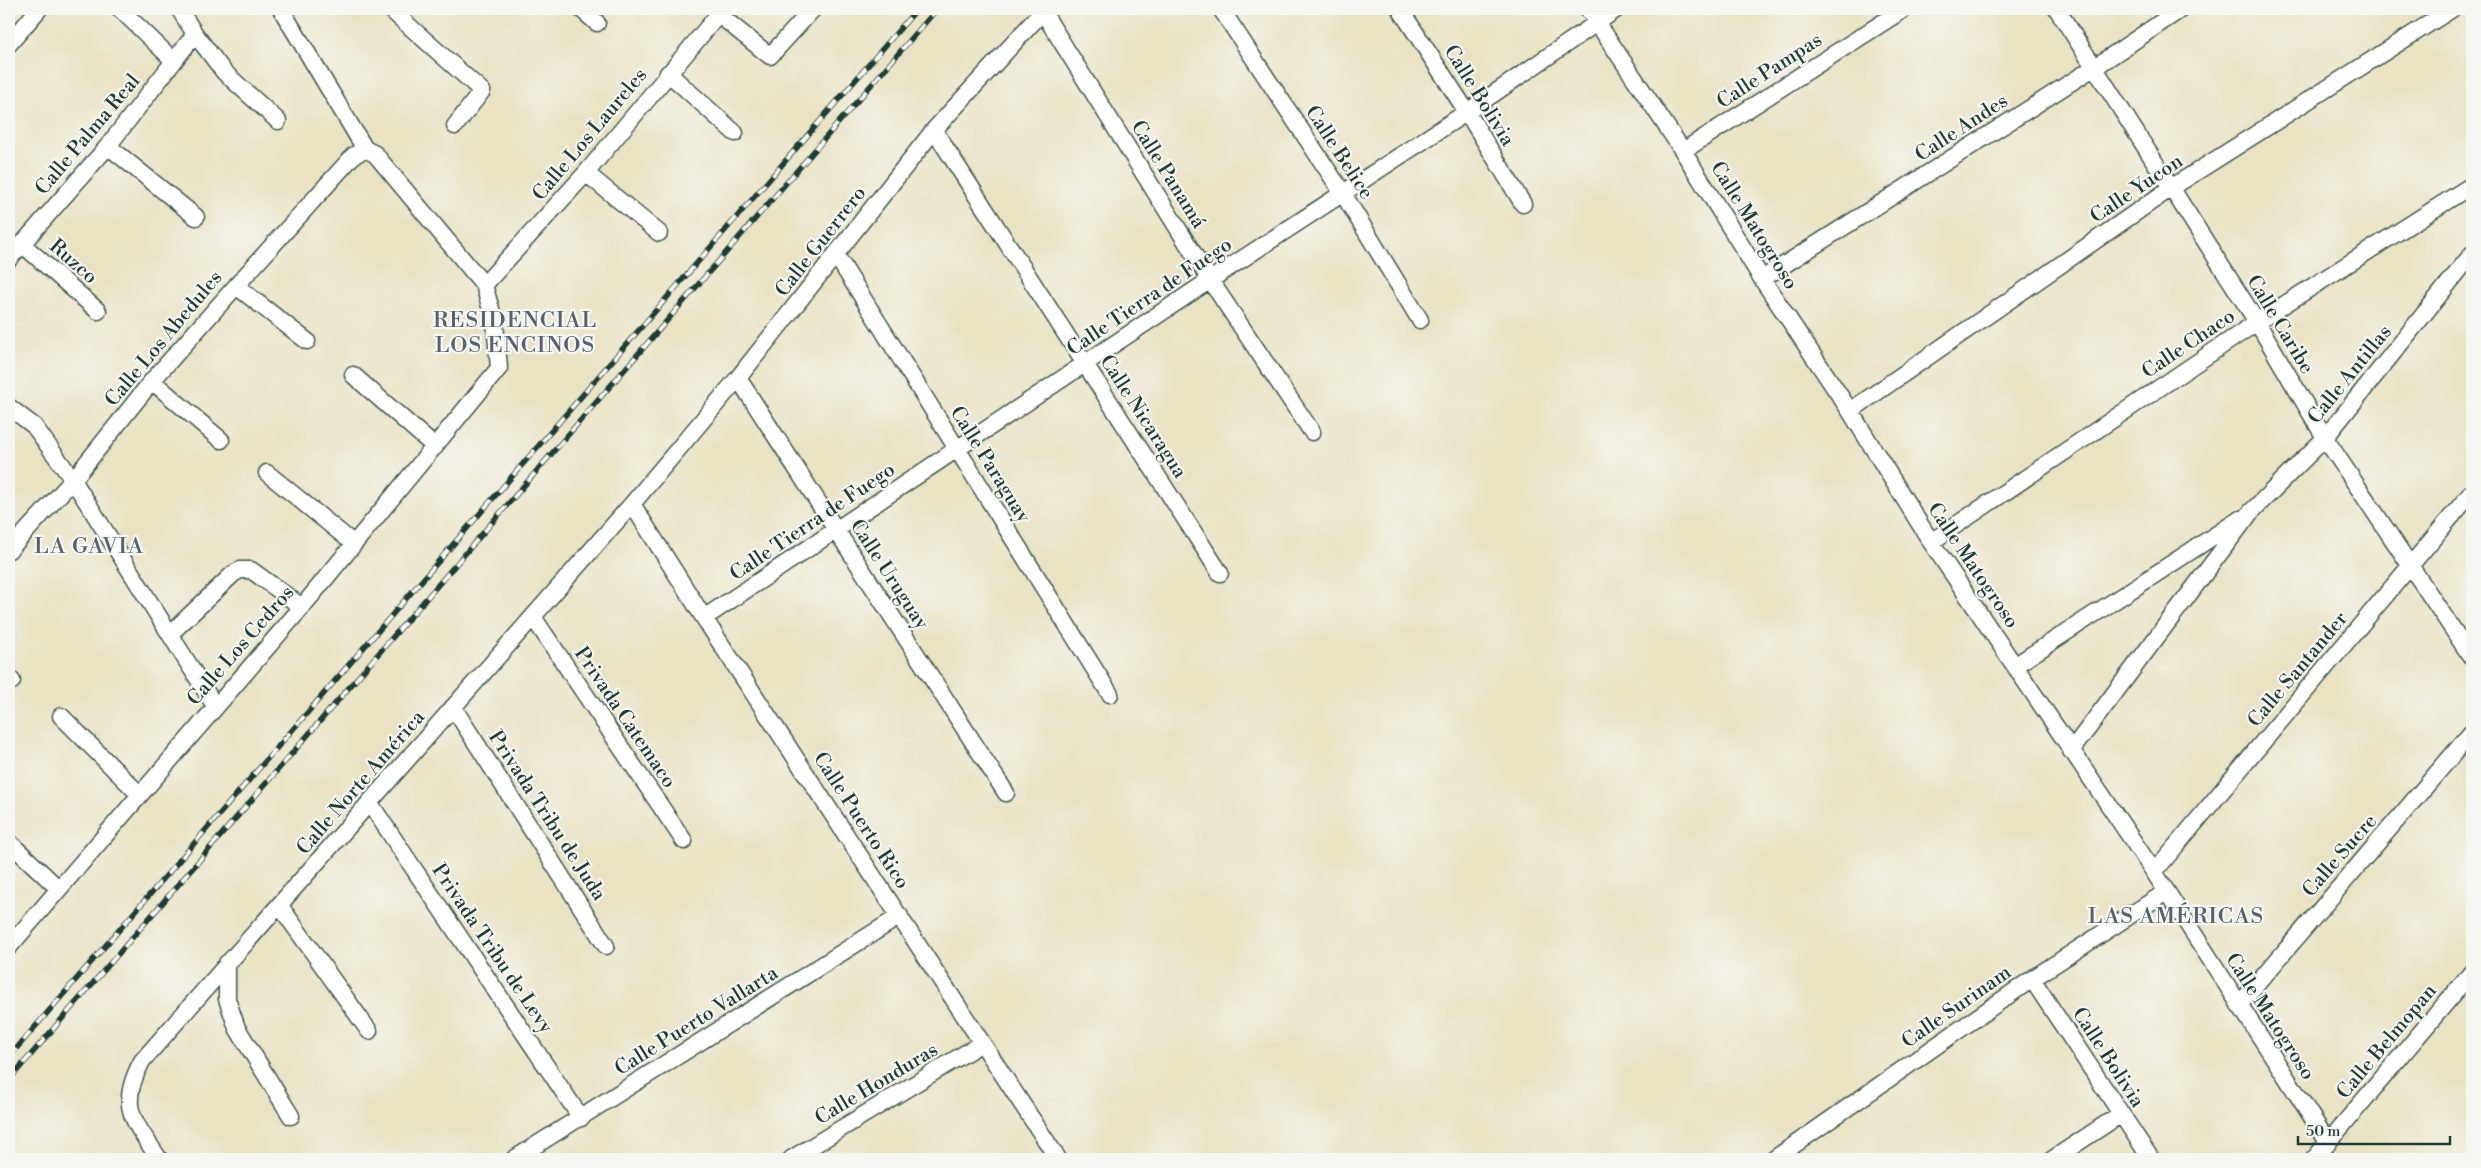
<svg xmlns="http://www.w3.org/2000/svg" width="2481" height="1168" font-family="'Libre Bodoni',serif">
	<rect width="100%" height="100%" fill="#f6f6f2"/>
	<filter id="ink" filterUnits="userSpaceOnUse"><feTurbulence type="fractalNoise" baseFrequency=".02" numOctaves="2"/><feDisplacementMap in="SourceGraphic" scale="10" xChannelSelector="R" yChannelSelector="G"/><feConvolveMatrix kernelMatrix="1 2 1 2 8 2 1 2 1" color-interpolation-filters="sRGB"/></filter>
	<filter id="wash" filterUnits="userSpaceOnUse"><feTurbulence type="fractalNoise" baseFrequency=".0096" numOctaves="4" result="noise"/><feDisplacementMap in="SourceGraphic" scale="20" xChannelSelector="R" yChannelSelector="G"/><feGaussianBlur stdDeviation="1.12" result="paint"/><feColorMatrix in="noise" values="0 0 0 0 0 0 0 0 0 0 0 0 0 0 0 0 0 1.4 0 .05"/><feComposite in="paint" operator="in"/></filter>
	<g filter="url(#wash)">
		<rect width="100%" height="100%" fill="#e9e3c3"/>
	</g>
	<g filter="url(#ink)">
		<g fill="none" stroke-linecap="round" stroke-linejoin="round">
			<g stroke="#3d5649" stroke-width="19">
				<path id="minor" d="M 120,9 L 174,61
					M 179,9 L 195,34 L 224,72 L 278,121
					M 281,9 L 365,149
					M 390,9 L 482,91 L 455,126
					M 581,9 L 597,23
					M 1221,9 L 1342,192 L 1420,320
					M 1400,9 L 1467,112 L 1523,204
					M 1588,9 L 1683,151 L 1762,279 L 1850,411 L 1931,542 L 2154,872 L 2328,1142
					M 2057,9 L 2257,322 L 2325,438 L 2472,658
					M 1043,12 L 1210,280 L 1312,432
					M 718,14 L 770,56 L 813,9
					M 9,44 L 39,9
					M 668,73 L 735,133
					M 934,130 L 1220,573
					M 108,146 L 196,217
					M 1683,151 L 1904,9
					M 586,173 L 659,233
					M 22,244 L 98,311
					M 836,255 L 1110,694
					M 9,259 L 108,146 L 195,34
					M 1762,279 L 2095,67 L 2181,9
					M 484,285 L 586,173 L 723,9
					M 236,286 L 307,341
					M 353,375 L 435,447
					M 738,378 L 1006,793
					M 152,381 L 221,440
					M 9,407 L 34,426 L 73,480 L 215,706
					M 1850,411 L 2171,188 L 2452,9
					M 267,473 L 353,543
					M 632,504 L 704,618 L 1058,1159
					M 1931,542 L 2257,322 L 2472,185
					M 9,550 L 73,480 L 152,381 L 236,286 L 353,156 L 365,149 L 375,154 L 484,285 L 495,323 L 499,368 L 302,607 L 9,947
					M 533,617 L 684,841
					M 704,618 L 1210,280 L 1467,112 L 1617,9
					M 171,633 L 233,574 L 240,570 L 251,570 L 302,607
					M 2016,665 L 2240,519
					M 9,678 L 12,681
					M 453,707 L 606,946
					M 61,716 L 139,794
					M 2071,751 L 2250,513 L 2325,438 L 2472,254
					M 369,802 L 581,1118
					M 9,842 L 58,888
					M 2154,872 L 2472,492
					M 280,906 L 369,1031
					M 227,963 L 227,999 L 237,1028 L 291,1116
					M 2032,979 L 2151,1159
					M 2239,1005 L 2472,732
					M 159,1159 C 134,1120 117,1108 142,1061 L 632,504 L 738,378 L 934,130 L 1045,9
					M 514,1159 L 900,916
					M 791,1159 L 982,1043
					M 1774,1159 L 2032,979 L 2166,892
					M 2053,1159 L 2121,1114
					M 2314,1159 L 2472,972"/>
			</g>
			<use href="#minor" stroke="#fff" stroke-width="16"/>
			<g stroke="#1f3d34" stroke-width="5.5">
				<path id="rail" d="M 9,1057 L 917,9
					M 9,1080 L 937,9"/>
			</g>
			<use href="#rail" stroke="#f6f6f2" stroke-width="4" stroke-dasharray="11" stroke-linecap="butt"/>
		</g>
	</g>
	<g text-anchor="middle" stroke-width="4.5" stroke-linejoin="round" paint-order="stroke">
		<g font-size="20" fill="#1f3d34" stroke="#f6f6f2">
			<text transform="translate(1769 70) rotate(-33)" y="7">Calle Pampas</text>
			<text transform="translate(1480 95) rotate(58)" y="7">Calle Bolivia</text>
			<text transform="translate(1961 127) rotate(-33)" y="7">Calle Andes</text>
			<text transform="translate(87 134) rotate(-50)" y="7">Calle Palma Real</text>
			<text transform="translate(589 134) rotate(-50)" y="7">Calle Los Laureles</text>
			<text transform="translate(1340 152) rotate(57)" y="7">Calle Belice</text>
			<text transform="translate(1169 174) rotate(58)" y="7">Calle Panamá</text>
			<text transform="translate(2136 188) rotate(-34)" y="7">Calle Yucon</text>
			<text transform="translate(1755 225) rotate(58)" y="7">Calle Matogroso</text>
			<text transform="translate(820 241) rotate(-52)" y="7">Calle Guerrero</text>
			<text transform="translate(74 261) rotate(41)" y="7">Ruzco</text>
			<text transform="translate(1149 296) rotate(-34)" y="7">Calle Tierra de Fuego</text>
			<text transform="translate(2281 324) rotate(59)" y="7">Calle Caribe</text>
			<text transform="translate(163 338) rotate(-50)" y="7">Calle Los Abedules</text>
			<text transform="translate(2188 343) rotate(-34)" y="7">Calle Chaco</text>
			<text transform="translate(2349 374) rotate(-51)" y="7">Calle Antillas</text>
			<text transform="translate(1144 416) rotate(57)" y="7">Calle Nicaragua</text>
			<text transform="translate(991 464) rotate(58)" y="7">Calle Paraguay</text>
			<text transform="translate(812 521) rotate(-34)" y="7">Calle Tierra de Fuego</text>
			<text transform="translate(1974 565) rotate(56)" y="7">Calle Matogroso</text>
			<text transform="translate(890 574) rotate(57)" y="7">Calle Uruguay</text>
			<text transform="translate(240 645) rotate(-49)" y="7">Calle Los Cedros</text>
			<text transform="translate(2297 669) rotate(-50)" y="7">Calle Santander</text>
			<text transform="translate(626 717) rotate(56)" y="7">Privada Catemaco</text>
			<text transform="translate(360 782) rotate(-49)" y="7">Calle Norte América</text>
			<text transform="translate(548 815) rotate(57)" y="7">Privada Tribu de Juda</text>
			<text transform="translate(862 820) rotate(57)" y="7">Calle Puerto Rico</text>
			<text transform="translate(2339 855) rotate(-49)" y="7">Calle Sucre</text>
			<text transform="translate(493 948) rotate(56)" y="7">Privada Tribu de Levy</text>
			<text transform="translate(1956 1006) rotate(-35)" y="7">Calle Surinam</text>
			<text transform="translate(2271 1016) rotate(57)" y="7">Calle Matogroso</text>
			<text transform="translate(696 1020) rotate(-32)" y="7">Calle Puerto Vallarta</text>
			<text transform="translate(2386 1041) rotate(-50)" y="7">Calle Belmopan</text>
			<text transform="translate(2109 1057) rotate(57)" y="7">Calle Bolivia</text>
			<text transform="translate(876 1083) rotate(-31)" y="7">Calle Honduras</text>
		</g>
		<g font-size="22" letter-spacing="1" fill="#566270" stroke="#f6f6f2">
			<text x="515" y="327">RESIDENCIAL<tspan x="515" dy="25">LOS ENCINOS</tspan></text>
			<text x="89" y="553">LA GAVIA</text>
			<text x="2176" y="923">LAS AMÉRICAS</text>
		</g>
	</g>
	<rect width="2481" height="1168" fill="none" stroke="#f6f6f2" stroke-width="30"/>
	<path d="M2298 1136v8h152v-8" fill="none" stroke="#1f3d34" stroke-width="2.5"/>
	<text x="2306" y="1136" font-size="15" fill="#1f3d34" stroke="#f6f6f2" stroke-width="4" paint-order="stroke">50 m</text>
</svg>
